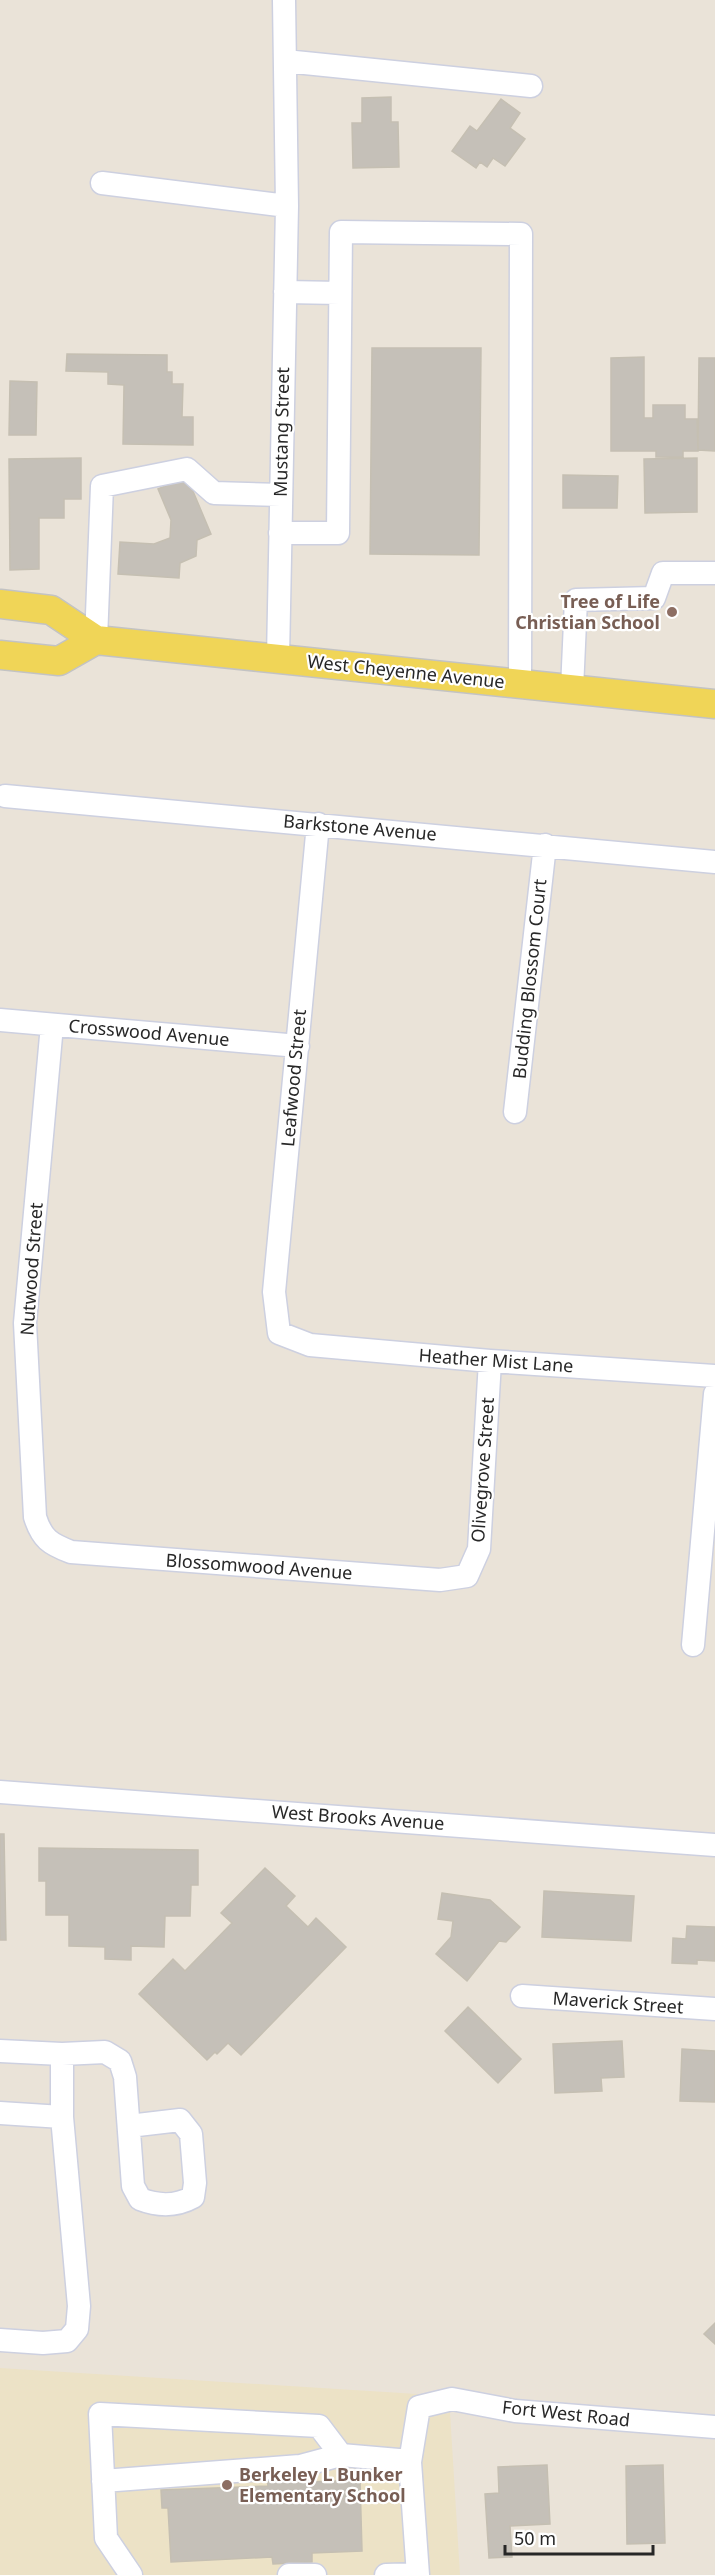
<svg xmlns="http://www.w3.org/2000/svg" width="715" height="2575" font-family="'Noto Sans',sans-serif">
	<rect width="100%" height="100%" fill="#eae3d8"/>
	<path fill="#ece2c6" d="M 0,2368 L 449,2396 L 460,2575 L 0,2575 Z"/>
	<path fill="#c5c0b8" stroke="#c5bfb2" stroke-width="1.5" d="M 391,97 L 391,122 L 398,122 L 399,167 L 353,168 L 352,123 L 362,123 L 362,98 Z
		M 501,99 L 520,113 L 510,128 L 525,139 L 505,166 L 493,158 L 487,167 L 480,162 L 476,168 L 452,151 L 470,126 L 477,131 Z
		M 372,348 L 481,348 L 479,555 L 370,554 Z
		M 67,354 L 167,355 L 167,372 L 172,372 L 172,384 L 183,384 L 182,417 L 193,417 L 193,445 L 123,444 L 124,385 L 108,384 L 108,372 L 66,371 Z
		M 644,357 L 644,418 L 653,418 L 653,405 L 685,405 L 685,419 L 697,419 L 698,451 L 683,451 L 683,457 L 656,457 L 656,451 L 611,451 L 611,358 Z
		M 699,358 L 715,358 L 715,451 L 698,450 Z
		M 10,381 L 37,382 L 36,435 L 9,435 Z
		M 81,458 L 81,499 L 64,499 L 64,518 L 39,518 L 39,569 L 10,570 L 9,459 Z
		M 697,458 L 697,512 L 645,513 L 644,459 Z
		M 563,475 L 618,476 L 617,508 L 563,508 Z
		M 187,477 L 211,534 L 197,540 L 196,556 L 180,563 L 179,578 L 118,574 L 120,542 L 154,544 L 170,538 L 171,520 L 158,489 Z
		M 0,1834 L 4,1834 L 6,1940 L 0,1940 Z
		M 39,1848 L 198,1850 L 198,1885 L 191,1885 L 190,1916 L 165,1916 L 164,1947 L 131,1946 L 131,1960 L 105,1959 L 105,1947 L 69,1946 L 69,1915 L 46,1915 L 46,1881 L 39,1881 Z
		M 265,1868 L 295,1896 L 286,1906 L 308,1927 L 316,1918 L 346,1947 L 241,2055 L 228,2043 L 217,2054 L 215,2052 L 207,2060 L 139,1994 L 173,1959 L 185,1971 L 232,1923 L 221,1913 Z
		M 544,1891 L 634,1896 L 631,1941 L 542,1937 Z
		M 442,1893 L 490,1900 L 520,1927 L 506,1942 L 499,1941 L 467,1981 L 436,1954 L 451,1937 L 453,1921 L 438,1919 Z
		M 687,1926 L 715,1927 L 715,1961 L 697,1960 L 697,1964 L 672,1963 L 673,1938 L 686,1939 Z
		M 468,2007 L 521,2059 L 498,2083 L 445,2031 Z
		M 622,2041 L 624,2077 L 601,2078 L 602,2091 L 555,2093 L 553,2044 Z
		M 682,2049 L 715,2051 L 715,2102 L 680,2101 Z
		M 715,2323 L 715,2344 L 704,2334 Z
		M 547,2465 L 550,2524 L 510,2526 L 512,2557 L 489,2558 L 485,2494 L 499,2493 L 498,2467 Z
		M 663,2465 L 665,2543 L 627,2544 L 626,2466 Z
		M 307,2477 L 308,2482 L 360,2480 L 362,2551 L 312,2553 L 312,2562 L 273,2564 L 272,2557 L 171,2562 L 168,2508 L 162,2508 L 161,2490 L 268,2486 L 267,2478 Z"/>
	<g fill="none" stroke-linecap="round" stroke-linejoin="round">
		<g stroke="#cdd0e0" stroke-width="25">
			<path id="minor" d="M 285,61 L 531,86
				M 102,183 L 287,206
				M 285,292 L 340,293
				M 280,533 L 338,533 L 341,232 L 521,234 L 520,684
				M 96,640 L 102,486 L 187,469 L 214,493 L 281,495
				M 278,658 L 287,206 L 284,0
				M 572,689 L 576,600 L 654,598 L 663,573 L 715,573
				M 5,796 L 715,862
				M 318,824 L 274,1292 L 279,1333 L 310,1345 L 490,1361 L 715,1376
				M 0,1020 L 298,1046
				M 52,1025 L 25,1323 L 35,1517 C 42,1539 50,1544 71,1552 L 440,1580 L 467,1576 L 479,1549 L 490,1361
				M 515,1112 L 545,845
				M 693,1645 L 715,1394
				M 0,1792 L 715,1845
				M 522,1996 L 715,2009
				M 0,2051 L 62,2054 L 62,2117 L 0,2113
				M 62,2054 L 105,2052 L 120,2061 L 125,2077 L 133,2186 L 140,2199 C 158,2206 175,2207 193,2197 L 195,2183 L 191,2134 L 180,2120 L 129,2126
				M 0,2340 L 43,2343 L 67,2341 L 77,2329 L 79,2306 L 62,2117
				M 103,2481 L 300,2466 L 341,2455
				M 131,2575 L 106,2538 L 100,2414 L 319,2426 L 341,2455 L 410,2461
				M 289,2575 L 315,2575
				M 386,2575 L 418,2574
				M 418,2575 L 410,2462 L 419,2407 L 452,2399 L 515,2411 L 715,2427"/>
		</g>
		<g stroke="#c3c3c3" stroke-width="31">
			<path id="major" d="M 0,604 L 51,610 L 96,640 L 715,704
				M 0,655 L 59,661 L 96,640"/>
		</g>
		<use href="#minor" stroke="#fff" stroke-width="22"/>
		<use href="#major" stroke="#f0d557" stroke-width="28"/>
	</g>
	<g fill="#8d6e63" stroke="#fff" stroke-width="2">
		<circle cx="672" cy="612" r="6"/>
		<circle cx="227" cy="2485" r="6"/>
	</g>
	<g text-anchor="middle" stroke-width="4.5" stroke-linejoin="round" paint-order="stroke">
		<g font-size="18" fill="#272727" stroke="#fff">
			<text transform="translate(282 432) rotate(-89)" y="6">Mustang Street</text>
			<text transform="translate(406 672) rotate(6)" y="6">West Cheyenne Avenue</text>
			<text transform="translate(360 828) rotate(5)" y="6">Barkstone Avenue</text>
			<text transform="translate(530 979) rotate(-84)" y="6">Budding Blossom Court</text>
			<text transform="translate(149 1033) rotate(5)" y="6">Crosswood Avenue</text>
			<text transform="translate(294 1078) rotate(-85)" y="6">Leafwood Street</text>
			<text transform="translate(32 1269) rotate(-86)" y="6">Nutwood Street</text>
			<text transform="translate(496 1361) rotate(4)" y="6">Heather Mist Lane</text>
			<text transform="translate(483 1470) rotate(-86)" y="6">Olivegrove Street</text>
			<text transform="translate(259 1567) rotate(4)" y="6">Blossomwood Avenue</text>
			<text transform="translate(358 1818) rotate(4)" y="6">West Brooks Avenue</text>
			<text transform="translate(618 2003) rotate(4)" y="6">Maverick Street</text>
			<text transform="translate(566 2414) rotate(6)" y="6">Fort West Road</text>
		</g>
		<g font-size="18" font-weight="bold" fill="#785e54" stroke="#fff" text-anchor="end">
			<text x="660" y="608">Tree of Life<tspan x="660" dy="21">Christian School</tspan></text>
			<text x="239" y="2481" text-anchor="start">Berkeley L Bunker<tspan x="239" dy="21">Elementary School</tspan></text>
		</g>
	</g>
	<path d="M505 2545v9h148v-9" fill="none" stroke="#272727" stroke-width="3"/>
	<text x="514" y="2545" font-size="18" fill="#272727" stroke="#ffffff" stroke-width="4.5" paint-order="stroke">50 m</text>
</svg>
